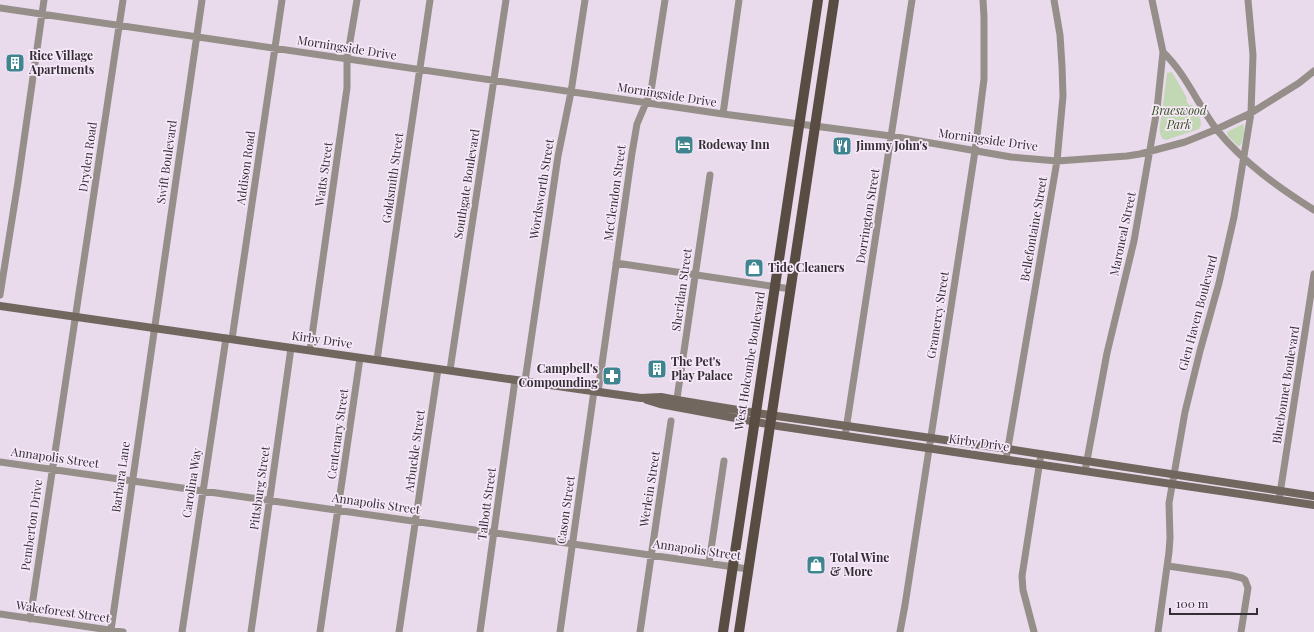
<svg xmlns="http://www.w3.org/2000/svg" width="1314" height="632" font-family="'Playfair Display',serif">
	<rect width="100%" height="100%" fill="#e9daec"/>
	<path fill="#c2d7b3" d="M 1172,72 L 1187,98 L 1186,100 L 1189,105 L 1192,105 C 1196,112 1205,121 1199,129 L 1166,140 L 1163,139 C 1157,133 1161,121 1162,113 L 1164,112 L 1165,107 L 1163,105 L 1167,73 Z
		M 1243,124 C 1246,129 1243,142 1240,146 L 1238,146 L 1228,136 L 1227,132 Z"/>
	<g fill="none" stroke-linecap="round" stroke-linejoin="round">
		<path stroke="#968e89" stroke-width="7" d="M 0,8 L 723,114 L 891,136 L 1011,157 L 1057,161 L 1127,156 L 1140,154 L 1185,142 L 1217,129 L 1251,113 L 1299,83 L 1314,71
			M 1163,52 C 1186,74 1198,105 1217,130 C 1244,163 1278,187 1314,210
			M 723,114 L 739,0
			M 616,263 L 791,289
			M 0,295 L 18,182 L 44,0
			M 232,339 L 282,0
			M 310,350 L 345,102 L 347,88 L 347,59 L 357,0
			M 377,360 L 430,0
			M 450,370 L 506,0
			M 525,381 L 558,156 L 571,92 L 585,0
			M 598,392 L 632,153 L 637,124 L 651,91 L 665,0
			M 676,405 L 710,175
			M 845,436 L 912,0
			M 1006,459 L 1057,161 L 1063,96 L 1062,66 L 1060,35 L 1054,0
			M 0,462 L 748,569
			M 1085,471 L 1107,353 L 1134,241 L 1157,109 L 1163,52 L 1152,0
			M 1279,500 L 1314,274
			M 709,563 L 724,461
			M 1168,566 L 1230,575 L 1242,578 L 1245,580 L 1248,588 L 1241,632
			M 0,614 L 123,632
			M 30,619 L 123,0
			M 111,630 L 202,0
			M 182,632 L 226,338
			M 251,632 L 291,348
			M 320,632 L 360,358
			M 399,632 L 438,369
			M 480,632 L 515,380
			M 560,632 L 594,391
			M 640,632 L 671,421
			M 900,632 L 905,605 L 975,151 L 984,79 L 984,17 L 983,0
			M 1034,632 L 1023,590 L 1022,576 L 1041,454
			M 1158,632 L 1169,552 L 1170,538 L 1169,503 L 1185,412 L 1200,351 L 1219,283 L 1234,217 L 1251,113 L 1253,55 L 1248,0"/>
		<path stroke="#72675f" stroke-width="8" d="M 0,306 L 641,398 L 661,397 L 677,400 L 756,413 L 1008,449 L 1314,496
			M 647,400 L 660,404 L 778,426 L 1314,505"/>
		<path stroke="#594c42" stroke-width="10" d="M 723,632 L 818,0
			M 739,632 L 834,0"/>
	</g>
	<defs>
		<g id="building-square" transform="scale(1)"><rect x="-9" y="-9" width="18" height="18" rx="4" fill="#3f8590" stroke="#f6e8f9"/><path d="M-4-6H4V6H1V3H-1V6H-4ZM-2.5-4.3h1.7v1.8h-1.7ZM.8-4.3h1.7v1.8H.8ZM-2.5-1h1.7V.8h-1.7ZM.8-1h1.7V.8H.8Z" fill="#fff"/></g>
		<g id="hotel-square" transform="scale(1)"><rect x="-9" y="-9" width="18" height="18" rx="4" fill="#3f8590" stroke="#f6e8f9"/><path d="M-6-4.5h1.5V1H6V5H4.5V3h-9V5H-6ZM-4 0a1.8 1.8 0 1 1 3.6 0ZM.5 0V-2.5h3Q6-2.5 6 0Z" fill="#fff"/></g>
		<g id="restaurant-square" transform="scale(1)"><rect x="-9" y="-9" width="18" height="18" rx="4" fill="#3f8590" stroke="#f6e8f9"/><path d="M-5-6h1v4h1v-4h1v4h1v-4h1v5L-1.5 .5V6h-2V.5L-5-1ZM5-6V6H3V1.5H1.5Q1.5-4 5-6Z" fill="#fff"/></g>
		<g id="shop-square" transform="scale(1)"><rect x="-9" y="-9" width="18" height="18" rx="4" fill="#3f8590" stroke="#f6e8f9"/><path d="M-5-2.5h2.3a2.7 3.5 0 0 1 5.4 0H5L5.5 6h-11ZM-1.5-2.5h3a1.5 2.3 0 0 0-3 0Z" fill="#fff"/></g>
		<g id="pharmacy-square" transform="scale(1)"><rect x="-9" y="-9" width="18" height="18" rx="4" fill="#3f8590" stroke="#f6e8f9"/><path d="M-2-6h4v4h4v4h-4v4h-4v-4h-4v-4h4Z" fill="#fff"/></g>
	</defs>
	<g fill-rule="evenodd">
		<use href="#building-square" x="15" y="63"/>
		<use href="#hotel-square" x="684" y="145"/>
		<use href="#restaurant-square" x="842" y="146"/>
		<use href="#shop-square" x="754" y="268"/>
		<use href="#building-square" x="657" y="369"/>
		<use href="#pharmacy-square" x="612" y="376"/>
		<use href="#shop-square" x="816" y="565"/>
	</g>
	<g text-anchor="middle" stroke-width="3.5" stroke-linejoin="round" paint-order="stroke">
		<g font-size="12" fill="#332e34" stroke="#f6e8f9">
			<text transform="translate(347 48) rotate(9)" y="4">Morningside Drive</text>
			<text transform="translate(667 95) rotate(9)" y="4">Morningside Drive</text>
			<text transform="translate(988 140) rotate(8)" y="4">Morningside Drive</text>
			<text transform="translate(88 157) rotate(-82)" y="4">Dryden Road</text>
			<text transform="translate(167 162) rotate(-82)" y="4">Swift Boulevard</text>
			<text transform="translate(246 168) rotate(-82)" y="4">Addison Road</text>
			<text transform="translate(324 174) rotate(-82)" y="4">Watts Street</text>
			<text transform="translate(393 178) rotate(-82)" y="4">Goldsmith Street</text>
			<text transform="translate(467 184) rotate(-81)" y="4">Southgate Boulevard</text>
			<text transform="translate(542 189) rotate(-81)" y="4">Wordsworth Street</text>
			<text transform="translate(615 193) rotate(-82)" y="4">McClendon Street</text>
			<text transform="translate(868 216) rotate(-81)" y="4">Dorrington Street</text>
			<text transform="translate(1034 229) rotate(-80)" y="4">Bellefontaine Street</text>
			<text transform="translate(1123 234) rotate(-78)" y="4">Maroneal Street</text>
			<text transform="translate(682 290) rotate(-82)" y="4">Sheridan Street</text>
			<text transform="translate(1198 313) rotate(-75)" y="4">Glen Haven Boulevard</text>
			<text transform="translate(938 315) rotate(-81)" y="4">Gramercy Street</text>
			<text transform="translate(322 340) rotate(8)" y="4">Kirby Drive</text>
			<text transform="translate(750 361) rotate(-81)" y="4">West Holcombe Boulevard</text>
			<text transform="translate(1286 385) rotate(-81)" y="4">Bluebonnet Boulevard</text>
			<text transform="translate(338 434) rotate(-82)" y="4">Centenary Street</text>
			<text transform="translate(979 443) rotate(8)" y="4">Kirby Drive</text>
			<text transform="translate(415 451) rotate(-82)" y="4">Arbuckle Street</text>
			<text transform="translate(55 458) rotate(8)" y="4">Annapolis Street</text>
			<text transform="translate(121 477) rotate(-82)" y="4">Barbara Lane</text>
			<text transform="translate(192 483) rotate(-81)" y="4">Carolina Way</text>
			<text transform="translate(260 488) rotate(-82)" y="4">Pittsburg Street</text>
			<text transform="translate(650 489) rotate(-81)" y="4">Werlein Street</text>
			<text transform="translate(376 504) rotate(8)" y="4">Annapolis Street</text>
			<text transform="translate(487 504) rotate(-82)" y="4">Talbott Street</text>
			<text transform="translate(566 510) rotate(-82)" y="4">Cason Street</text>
			<text transform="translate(32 525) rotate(-82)" y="4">Pemberton Drive</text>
			<text transform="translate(697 550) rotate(8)" y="4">Annapolis Street</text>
			<text transform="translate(63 612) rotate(8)" y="4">Wakeforest Street</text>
		</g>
		<g font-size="12" font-weight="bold" fill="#332e34" stroke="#f6e8f9" text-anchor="start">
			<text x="29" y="60">Rice Village<tspan x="29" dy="14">Apartments</tspan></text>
			<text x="698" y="149">Rodeway Inn</text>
			<text x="856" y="150">Jimmy John's</text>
			<text x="768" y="272">Tide Cleaners</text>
			<text x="671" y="366">The Pet's<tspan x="671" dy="14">Play Palace</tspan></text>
			<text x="598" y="373" text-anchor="end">Campbell's<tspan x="598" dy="14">Compounding</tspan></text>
			<text x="830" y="562">Total Wine<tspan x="830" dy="14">&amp; More</tspan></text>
		</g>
		<g font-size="12" font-style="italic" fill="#325018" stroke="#f6e8f9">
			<text x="1179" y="115">Braeswood<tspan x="1179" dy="14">Park</tspan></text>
		</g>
	</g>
	<path d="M1170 608v6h87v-6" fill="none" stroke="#332e34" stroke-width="2"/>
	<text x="1176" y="608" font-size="12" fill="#332e34" stroke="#f6e8f9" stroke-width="3" paint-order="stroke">100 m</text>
</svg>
